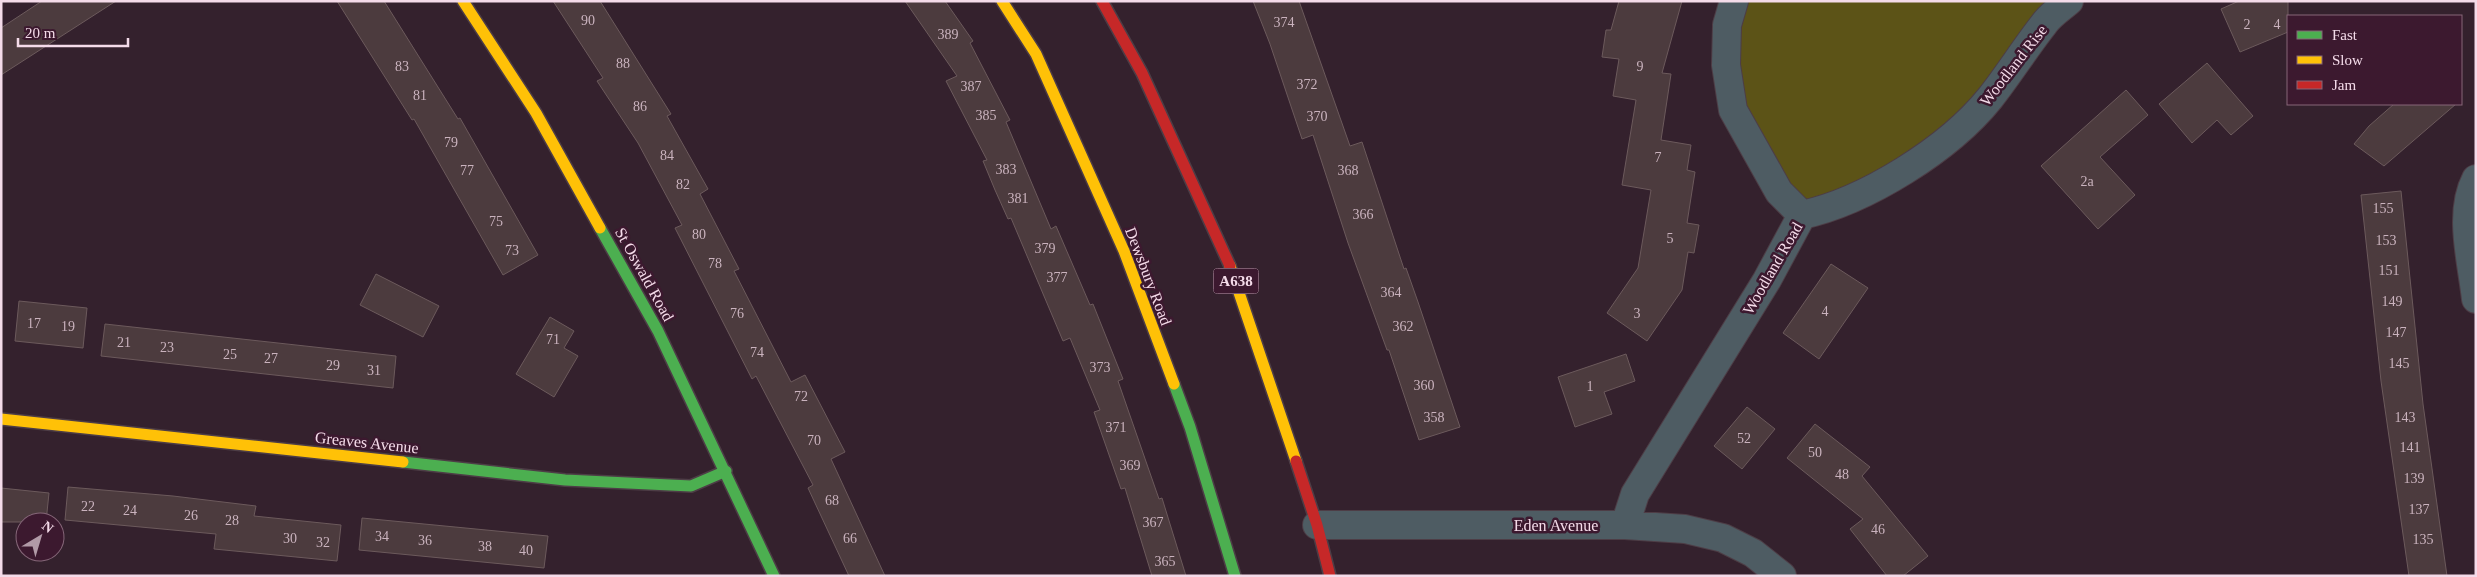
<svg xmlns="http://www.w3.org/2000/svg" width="2477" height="577" font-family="Georgia,serif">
	<rect width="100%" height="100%" fill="#34212d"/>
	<path fill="#5c5317" d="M 1734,1 L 2069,1 L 1953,134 L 1802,215 L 1733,110 Z"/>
	<path fill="#4c3b3e" stroke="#6c5a5c" d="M 42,1 L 116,1 L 1,75 L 1,28 Z
		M 337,1 L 384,1 L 458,119 L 460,118 L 538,255 L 503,275 L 414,119 L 412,120 Z
		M 553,1 L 600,1 L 671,114 L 667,116 L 708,189 L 700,194 L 739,269 L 734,271 L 791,382 L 805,375 L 845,452 L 831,459 L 885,576 L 849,576 L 808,488 L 813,485 L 756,376 L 752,379 L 675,228 L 682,225 L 638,143 L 597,81 L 603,78 Z
		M 905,1 L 945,1 L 973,41 L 970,43 L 1010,120 L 1006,122 L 1051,229 L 1056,226 L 1090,305 L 1093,304 L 1123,379 L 1118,381 L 1159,499 L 1162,498 L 1186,576 L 1152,576 L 1125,488 L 1121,489 L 1094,412 L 1100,410 L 1070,338 L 1063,341 L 1011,218 L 1008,219 L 995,190 L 983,161 L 987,160 L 946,81 L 957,76 Z
		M 1253,1 L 1299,1 L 1350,146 L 1362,142 L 1404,269 L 1406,268 L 1418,302 L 1460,427 L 1419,440 L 1389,350 L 1387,350 L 1348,243 L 1313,135 L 1302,139 L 1270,44 Z
		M 1619,1 L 1682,1 L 1662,73 L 1671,74 L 1661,140 L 1691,145 L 1687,170 L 1695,172 L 1687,223 L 1699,225 L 1694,253 L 1688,252 L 1682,290 L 1647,341 L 1607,313 L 1638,268 L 1651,190 L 1622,185 L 1636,100 L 1613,96 L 1619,59 L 1602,57 L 1606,30 L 1611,30 Z
		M 2239,1 L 2288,1 L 2288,32 L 2240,52 L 2221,9 Z
		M 2207,63 L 2253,116 L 2231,135 L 2217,120 L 2192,143 L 2159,104 Z
		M 2126,90 L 2148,115 L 2100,157 L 2135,195 L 2098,229 L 2041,166 Z
		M 2394,104 L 2456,104 L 2384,166 L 2354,144 L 2369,126 Z
		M 2401,191 L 2423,404 L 2447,576 L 2409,576 L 2381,381 L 2361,195 Z
		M 1831,264 L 1868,288 L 1819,359 L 1783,333 Z
		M 376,274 L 439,306 L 423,337 L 360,305 Z
		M 19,301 L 87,308 L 83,348 L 15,341 Z
		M 550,317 L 574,331 L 564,348 L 578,356 L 554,397 L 516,374 Z
		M 105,324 L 396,356 L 393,388 L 101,356 Z
		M 1626,354 L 1635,381 L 1604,392 L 1612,414 L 1575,427 L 1558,377 Z
		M 1747,407 L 1775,429 L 1742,469 L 1714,446 Z
		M 1815,424 L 1870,467 L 1862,476 L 1928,556 L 1903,576 L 1887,576 L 1850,529 L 1863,519 L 1787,458 Z
		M 68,487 L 173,496 L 256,506 L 254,516 L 341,525 L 337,561 L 214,549 L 216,534 L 65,520 Z
		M 1,488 L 49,493 L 46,522 L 1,522 Z
		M 362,518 L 548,536 L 544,568 L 359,550 Z"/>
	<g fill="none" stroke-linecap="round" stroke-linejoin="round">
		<g stroke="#4d3d46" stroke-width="30">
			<path id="street" d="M 2476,179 C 2458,213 2472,262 2476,299
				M 1802,215 C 1866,201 1949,149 1990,98 C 2009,74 2025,48 2044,24 C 2050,15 2061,8 2069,1
				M 1317,525 L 1625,525 L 1685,529 L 1723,538 L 1753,553 L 1782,576
				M 1625,525 L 1635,494 L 1767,280 L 1802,215 L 1779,192 L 1733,110 L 1726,65 L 1727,25 L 1734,1"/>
		</g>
		<g stroke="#4d3d46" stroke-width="14">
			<path id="fast" d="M 600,228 L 658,331 L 774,576
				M 1174,384 L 1190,427 L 1235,576
				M 403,462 L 565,480 L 691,486 L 726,471"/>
		</g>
		<g stroke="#4d3d46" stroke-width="14">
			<path id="slow" d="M 463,1 L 536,113 L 600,228
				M 1002,1 L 1036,54 L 1124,251 L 1174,384
				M 1230,266 L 1296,461
				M 1,419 L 403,462"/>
		</g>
		<g stroke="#4d3d46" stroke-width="14">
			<path id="jam" d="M 1102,1 L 1142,73 L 1230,266
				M 1296,461 L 1317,525 L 1330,576"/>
		</g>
		<use href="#street" stroke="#4e5c63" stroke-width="28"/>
		<use href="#fast" stroke="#4caf50" stroke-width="11"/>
		<use href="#slow" stroke="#ffc107" stroke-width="11"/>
		<use href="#jam" stroke="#c62828" stroke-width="11"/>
	</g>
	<g text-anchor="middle" stroke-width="5" stroke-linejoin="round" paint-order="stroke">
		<g font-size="14" fill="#cab3be">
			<text x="588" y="25">90</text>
			<text x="1284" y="27">374</text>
			<text x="2247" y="29">2</text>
			<text x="2277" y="29">4</text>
			<text x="948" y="39">389</text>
			<text x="623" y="68">88</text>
			<text x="402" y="71">83</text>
			<text x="1640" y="71">9</text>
			<text x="1307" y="89">372</text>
			<text x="971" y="91">387</text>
			<text x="420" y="100">81</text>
			<text x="640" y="111">86</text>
			<text x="986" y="120">385</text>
			<text x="1317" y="121">370</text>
			<text x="451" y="147">79</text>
			<text x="667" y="160">84</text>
			<text x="1658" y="162">7</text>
			<text x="1006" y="174">383</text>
			<text x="467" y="175">77</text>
			<text x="1348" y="175">368</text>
			<text x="2087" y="186">2a</text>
			<text x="683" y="189">82</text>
			<text x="1018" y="203">381</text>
			<text x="2383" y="213">155</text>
			<text x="1363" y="219">366</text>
			<text x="496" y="226">75</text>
			<text x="699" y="239">80</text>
			<text x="1670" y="243">5</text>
			<text x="2386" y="245">153</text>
			<text x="1045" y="253">379</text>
			<text x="512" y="255">73</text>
			<text x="715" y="268">78</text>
			<text x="2389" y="275">151</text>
			<text x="1057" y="282">377</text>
			<text x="1391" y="297">364</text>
			<text x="2392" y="306">149</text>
			<text x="1825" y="316">4</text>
			<text x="737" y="318">76</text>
			<text x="1637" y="318">3</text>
			<text x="34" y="328">17</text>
			<text x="68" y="331">19</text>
			<text x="1403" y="331">362</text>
			<text x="2396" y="337">147</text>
			<text x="553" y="344">71</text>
			<text x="124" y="347">21</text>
			<text x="167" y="352">23</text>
			<text x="757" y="357">74</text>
			<text x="230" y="359">25</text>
			<text x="271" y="363">27</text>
			<text x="2399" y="368">145</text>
			<text x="333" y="370">29</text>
			<text x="1100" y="372">373</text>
			<text x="374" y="375">31</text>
			<text x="1424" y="390">360</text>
			<text x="1590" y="391">1</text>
			<text x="801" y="401">72</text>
			<text x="1434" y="422">358</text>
			<text x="2405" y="422">143</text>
			<text x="1116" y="432">371</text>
			<text x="1744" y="443">52</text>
			<text x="814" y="445">70</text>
			<text x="2410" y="452">141</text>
			<text x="1815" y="457">50</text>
			<text x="1130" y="470">369</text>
			<text x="1842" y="479">48</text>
			<text x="2414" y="483">139</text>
			<text x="832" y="505">68</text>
			<text x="88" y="511">22</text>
			<text x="2419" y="514">137</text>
			<text x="130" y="515">24</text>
			<text x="191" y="520">26</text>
			<text x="232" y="525">28</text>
			<text x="1153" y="527">367</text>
			<text x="1878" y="534">46</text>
			<text x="382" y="541">34</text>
			<text x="290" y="543">30</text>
			<text x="850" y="543">66</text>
			<text x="2423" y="544">135</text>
			<text x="425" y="545">36</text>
			<text x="323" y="547">32</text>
			<text x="485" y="551">38</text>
			<text x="526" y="555">40</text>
			<text x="1165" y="566">365</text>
		</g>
		<rect fill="#3c192f" stroke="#bda1b1" stroke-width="1" x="1213.5" y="268.5" width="45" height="25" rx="4"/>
		<g font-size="15" font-weight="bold" fill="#f4dbe9">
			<text x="1236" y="286">A638</text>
		</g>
		<g font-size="16" fill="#f4dbe9" stroke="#3c192f">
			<text transform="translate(2013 65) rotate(-52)" y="6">Woodland Rise</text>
			<text transform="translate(1772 268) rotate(-60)" y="6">Woodland Road</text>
			<text transform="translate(645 274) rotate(61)" y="6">St Oswald Road</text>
			<text transform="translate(1149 276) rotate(69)" y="6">Dewsbury Road</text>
			<text transform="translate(367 442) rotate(6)" y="6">Greaves Avenue</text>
			<text x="1556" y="531">Eden Avenue</text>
		</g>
	</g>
	<rect width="2477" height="577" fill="none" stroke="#f4dbe9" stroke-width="5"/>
	<rect x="2287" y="15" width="175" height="90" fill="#3c192f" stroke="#866779"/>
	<rect x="2297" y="31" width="25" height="8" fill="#4caf50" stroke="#866779"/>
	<text x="2332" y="40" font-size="15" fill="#f4dbe9">Fast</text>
	<rect x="2297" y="56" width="25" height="8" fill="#ffc107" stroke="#866779"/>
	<text x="2332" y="65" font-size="15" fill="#f4dbe9">Slow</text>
	<rect x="2297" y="81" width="25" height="8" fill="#c62828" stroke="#866779"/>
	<text x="2332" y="90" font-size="15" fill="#f4dbe9">Jam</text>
	<g transform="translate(40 537) rotate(38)"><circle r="24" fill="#3c192f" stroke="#866779"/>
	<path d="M0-4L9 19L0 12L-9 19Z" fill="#b19aa7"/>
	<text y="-8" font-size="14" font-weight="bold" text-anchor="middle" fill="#f4dbe9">N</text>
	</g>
	<path d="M18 38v8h110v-8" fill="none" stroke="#f4dbe9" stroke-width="2.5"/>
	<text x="25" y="38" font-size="15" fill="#f4dbe9" stroke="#3c192f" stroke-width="4" paint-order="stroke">20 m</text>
</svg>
